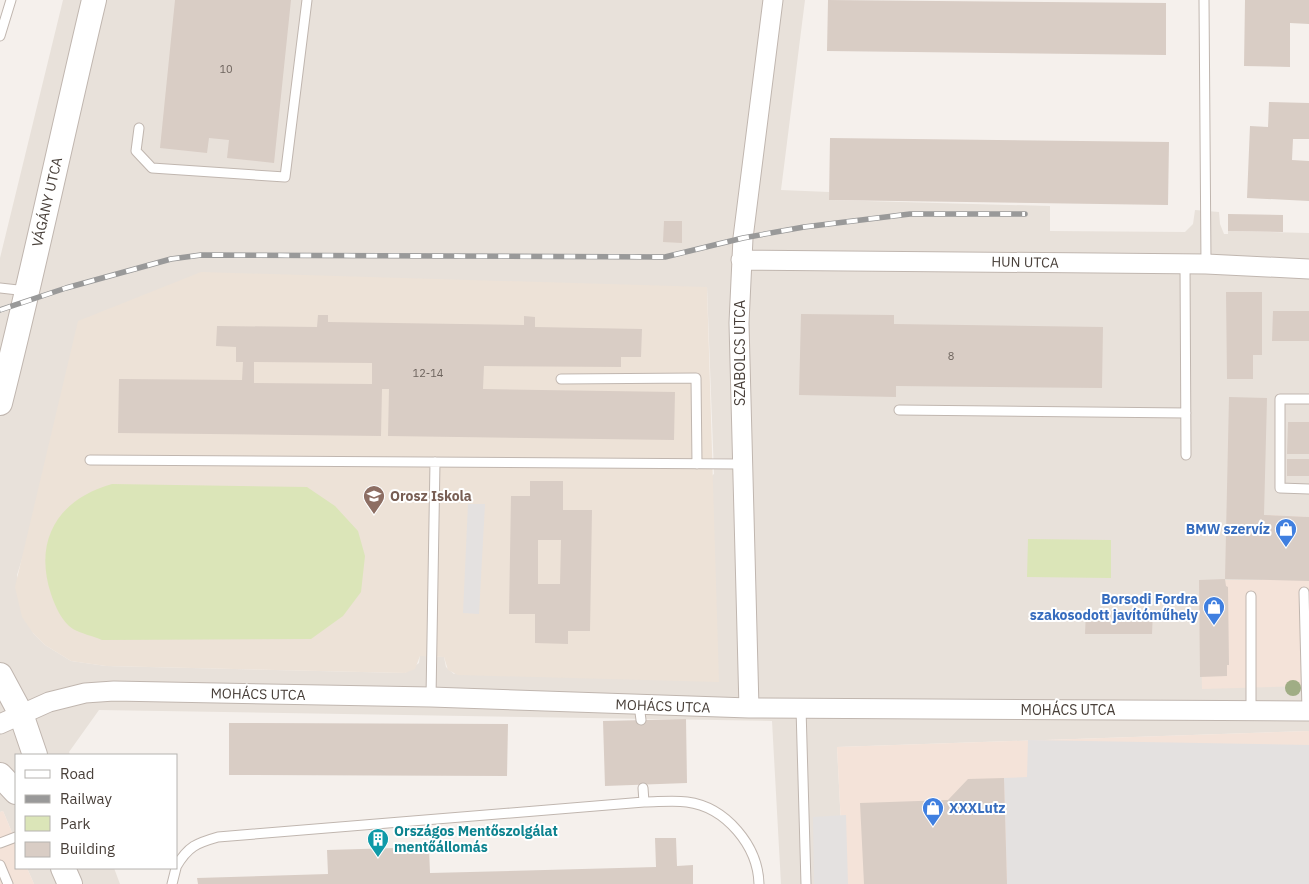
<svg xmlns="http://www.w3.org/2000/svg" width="1309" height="884" font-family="'IBM Plex Sans',sans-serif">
	<rect width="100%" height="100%" fill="#f5f0ec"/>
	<path fill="#e8e1da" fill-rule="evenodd" d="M 63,0 L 805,0 L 781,190 L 829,192 L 829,200 L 1050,206 L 1050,231 L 1185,232 L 1193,224 L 1195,210 L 1219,212 L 1220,224 L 1224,234 L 1228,234 L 1228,231 L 1309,233 L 1309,517 L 1264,516 L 1262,580 L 1199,580 L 1309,686 L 1309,731 L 837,747 L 844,884 L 781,884 L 772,721 L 99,710 L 69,752 L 70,755 L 16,755 L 16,842 L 3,811 L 0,812 L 0,258 ZM 707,287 L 714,474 L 454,674 L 446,667 L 444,657 L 420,655 L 419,663 L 405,673 L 106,666 L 71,661 L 45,645 L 33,633 L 17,575 L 23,556 Z
		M 27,868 L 114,868 L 120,884 L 34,884 Z"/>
	<path fill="#f4e3d9" d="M 1264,515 L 1309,517 L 1309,686 L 1202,689 L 1199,580 L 1262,580 Z
		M 1309,731 L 1309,884 L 844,884 L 837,747 Z
		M 3,811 L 16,842 L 16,868 L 27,868 L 34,884 L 0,884 L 0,812 Z"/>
	<path fill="#ede2d7" d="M 201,272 L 707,287 L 719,682 L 458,675 L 448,670 L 444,657 L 420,656 L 415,669 L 405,673 L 106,666 L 71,661 L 45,645 L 33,633 L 22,617 L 15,587 L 78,321 Z"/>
	<path fill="#dbe5b8" d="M 112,484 L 307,487 L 335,506 L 358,531 L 365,556 L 361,592 L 343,616 L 311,639 L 102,640 C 93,636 82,634 73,629 C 62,622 55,606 51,594 C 33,539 59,499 112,484 Z
		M 1028,539 L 1111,540 L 1111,578 L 1027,577 Z"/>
	<path fill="#e4e1e0" d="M 468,504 L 485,504 L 479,614 L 463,613 Z
		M 1028,740 L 1309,745 L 1309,884 L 1007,884 L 1004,778 L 1027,777 Z
		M 846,815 L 848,884 L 814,884 L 813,817 Z"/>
	<path fill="#d9cdc5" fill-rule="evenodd" d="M 175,0 L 291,0 L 274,163 L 227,158 L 229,140 L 209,138 L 207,153 L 160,148 Z
		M 828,0 L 1166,3 L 1166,55 L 827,51 Z
		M 1245,0 L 1309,0 L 1309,24 L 1290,23 L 1290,67 L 1244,66 Z
		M 1269,102 L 1309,103 L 1309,139 L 1293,139 L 1292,160 L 1309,161 L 1309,201 L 1247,198 L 1250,126 L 1268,127 Z
		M 830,138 L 1169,142 L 1168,205 L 829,200 Z
		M 1228,214 L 1283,215 L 1283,232 L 1228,231 Z
		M 664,221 L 682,221 L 682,243 L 663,242 Z
		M 1226,292 L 1262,292 L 1262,355 L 1253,355 L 1253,379 L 1227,379 Z
		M 1273,311 L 1309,311 L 1309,341 L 1272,341 Z
		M 801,314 L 894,315 L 894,324 L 1103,327 L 1102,388 L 896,386 L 896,397 L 799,395 Z
		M 318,315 L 328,315 L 328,322 L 524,325 L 524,316 L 535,317 L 535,327 L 642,329 L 641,357 L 621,357 L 621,367 L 484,366 L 483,389 L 675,392 L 674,440 L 388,436 L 389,389 L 382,389 L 381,436 L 118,433 L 119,379 L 242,380 L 243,362 L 236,362 L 236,347 L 216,346 L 217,326 L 317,327 ZM 254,362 L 372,363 L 372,384 L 254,383 Z
		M 1229,397 L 1267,398 L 1264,515 L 1309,517 L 1309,581 L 1225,579 L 1226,586 L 1228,587 L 1229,665 L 1227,665 L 1227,676 L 1200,677 L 1199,580 L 1225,579 Z
		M 1288,422 L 1309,422 L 1309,454 L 1287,454 Z
		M 1287,459 L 1309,459 L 1309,476 L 1287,476 Z
		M 530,481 L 563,481 L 563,510 L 592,510 L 590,631 L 568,631 L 568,644 L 535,643 L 535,614 L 509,614 L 511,496 L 530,496 ZM 538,540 L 561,540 L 560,584 L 538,584 Z
		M 1086,611 L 1153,611 L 1152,634 L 1085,634 Z
		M 686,719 L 687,783 L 605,786 L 603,721 Z
		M 229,723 L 508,724 L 507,776 L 229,775 Z
		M 1004,778 L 1007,884 L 864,884 L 860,803 L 948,800 L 968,779 Z
		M 655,838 L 676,838 L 677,866 L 693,865 L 693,884 L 198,884 L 197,878 L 328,874 L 327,850 L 429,847 L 430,873 L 656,867 Z"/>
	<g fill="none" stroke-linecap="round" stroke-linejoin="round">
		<g stroke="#c0b6af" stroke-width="11">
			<path id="service" d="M 1204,0 L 1206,264
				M 0,36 L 11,0
				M 139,128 L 136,151 L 152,168 L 285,177 L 307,0
				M 1185,264 L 1186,455
				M 0,288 L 27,291
				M 561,379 L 696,378 L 697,464
				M 1309,399 L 1280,399 L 1280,488 L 1309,489
				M 899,410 L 1186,413
				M 90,460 L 741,464
				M 1304,592 L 1307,711
				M 431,697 L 435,462
				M 639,705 L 641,720
				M 801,708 L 806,884
				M 1251,711 L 1251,596
				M 643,788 L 644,802
				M 0,843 L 16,837
				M 0,865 L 8,884
				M 176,867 C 188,846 197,843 218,837 L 644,802 C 658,802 673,800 687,802 C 726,807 758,846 759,884
				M 172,884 L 176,868"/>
		</g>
		<g stroke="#c0b6af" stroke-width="21">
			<path id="minor" d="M 741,260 L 1206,264 L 1309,269
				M 749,708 L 739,323 L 743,238 L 773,0
				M 0,724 L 49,702 L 85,693 L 114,691 L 431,697 L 749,708 L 1309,711"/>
		</g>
		<g stroke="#c0b6af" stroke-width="26">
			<path id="tertiary" d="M 0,403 C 34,269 62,134 94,0
				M 0,675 L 21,714 L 35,755
				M 0,775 L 16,792
				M 63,868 L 70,884"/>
		</g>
		<use href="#service" stroke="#fff" stroke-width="9"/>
		<use href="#minor" stroke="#fff" stroke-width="19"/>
		<use href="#tertiary" stroke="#fff" stroke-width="24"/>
		<g stroke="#999" stroke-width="5.5">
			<path id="rail" d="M 0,310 L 66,288 L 171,259 L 201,255 L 665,257 L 743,238 L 804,227 L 910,214 L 1025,214"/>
		</g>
		<use href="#rail" stroke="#fff" stroke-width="4" stroke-dasharray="11" stroke-linecap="butt"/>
	</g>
	<circle fill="#a0ad85" cx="1293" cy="688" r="8"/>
	<defs>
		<g id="school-pin" transform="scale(1.125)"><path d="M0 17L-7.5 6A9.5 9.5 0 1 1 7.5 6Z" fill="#8d6e63" stroke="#fff"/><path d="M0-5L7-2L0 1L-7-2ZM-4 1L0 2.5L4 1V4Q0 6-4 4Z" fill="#fff"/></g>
		<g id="shop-pin" transform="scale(1.125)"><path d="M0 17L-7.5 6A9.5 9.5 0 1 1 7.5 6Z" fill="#3f7fe0" stroke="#fff"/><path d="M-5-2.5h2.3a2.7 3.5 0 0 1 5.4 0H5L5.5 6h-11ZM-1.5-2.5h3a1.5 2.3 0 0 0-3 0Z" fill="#fff"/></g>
		<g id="building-pin" transform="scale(1.125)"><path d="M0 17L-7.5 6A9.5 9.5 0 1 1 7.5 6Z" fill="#0f9aa8" stroke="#fff"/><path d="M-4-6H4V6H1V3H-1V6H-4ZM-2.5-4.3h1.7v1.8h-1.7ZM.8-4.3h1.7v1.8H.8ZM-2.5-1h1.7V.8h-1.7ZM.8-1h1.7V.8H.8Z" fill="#fff"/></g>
	</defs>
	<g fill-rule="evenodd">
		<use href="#school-pin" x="374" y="496"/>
		<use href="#shop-pin" x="1286" y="529"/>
		<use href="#shop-pin" x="1214" y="607"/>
		<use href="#shop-pin" x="933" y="808"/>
		<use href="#building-pin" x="378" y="839"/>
	</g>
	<g text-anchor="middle" stroke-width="4" stroke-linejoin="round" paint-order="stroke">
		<g font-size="11" fill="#6d635d">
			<text x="226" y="73">10</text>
			<text x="951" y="360">8</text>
			<text x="428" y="377">12-14</text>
		</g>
		<g font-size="14" fill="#49403a" stroke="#fff">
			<text transform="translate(47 202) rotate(-77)" y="5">VÁGÁNY UTCA</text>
			<text transform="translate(1025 262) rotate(1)" y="5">HUN UTCA</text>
			<text transform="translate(740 353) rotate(-90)" y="5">SZABOLCS UTCA</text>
			<text transform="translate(258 694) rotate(1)" y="5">MOHÁCS UTCA</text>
			<text transform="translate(663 706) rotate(2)" y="5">MOHÁCS UTCA</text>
			<text x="1068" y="715">MOHÁCS UTCA</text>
		</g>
		<g font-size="14" font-weight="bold" fill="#785e54" stroke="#fff" text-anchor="start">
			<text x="390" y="501">Orosz Iskola</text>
		</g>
		<g font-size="14" font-weight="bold" fill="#366cbe" stroke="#fff" text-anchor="end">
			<text x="1270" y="534">BMW szervíz</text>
			<text x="1198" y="604">Borsodi Fordra<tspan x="1198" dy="16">szakosodott javítóműhely</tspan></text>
			<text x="949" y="813" text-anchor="start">XXXLutz</text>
		</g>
		<g font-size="14" font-weight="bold" fill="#0d838f" stroke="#fff" text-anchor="start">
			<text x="394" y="836">Országos Mentőszolgálat<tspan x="394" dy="16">mentőállomás</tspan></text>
		</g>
	</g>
	<rect x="15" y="754" width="162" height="115" fill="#ffffff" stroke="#b6b3b0"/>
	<rect x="25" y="770" width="25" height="8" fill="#ffffff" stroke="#b6b3b0"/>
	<text x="60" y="779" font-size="15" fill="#49403a">Road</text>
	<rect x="25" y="795" width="25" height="8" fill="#999999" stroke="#b6b3b0"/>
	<text x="60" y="804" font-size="15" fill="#49403a">Railway</text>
	<rect x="25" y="816" width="25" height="15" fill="#dbe5b8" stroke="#b6b3b0"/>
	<text x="60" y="829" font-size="15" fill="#49403a">Park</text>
	<rect x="25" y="842" width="25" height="15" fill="#d9cdc5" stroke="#b6b3b0"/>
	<text x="60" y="854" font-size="15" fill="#49403a">Building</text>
</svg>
